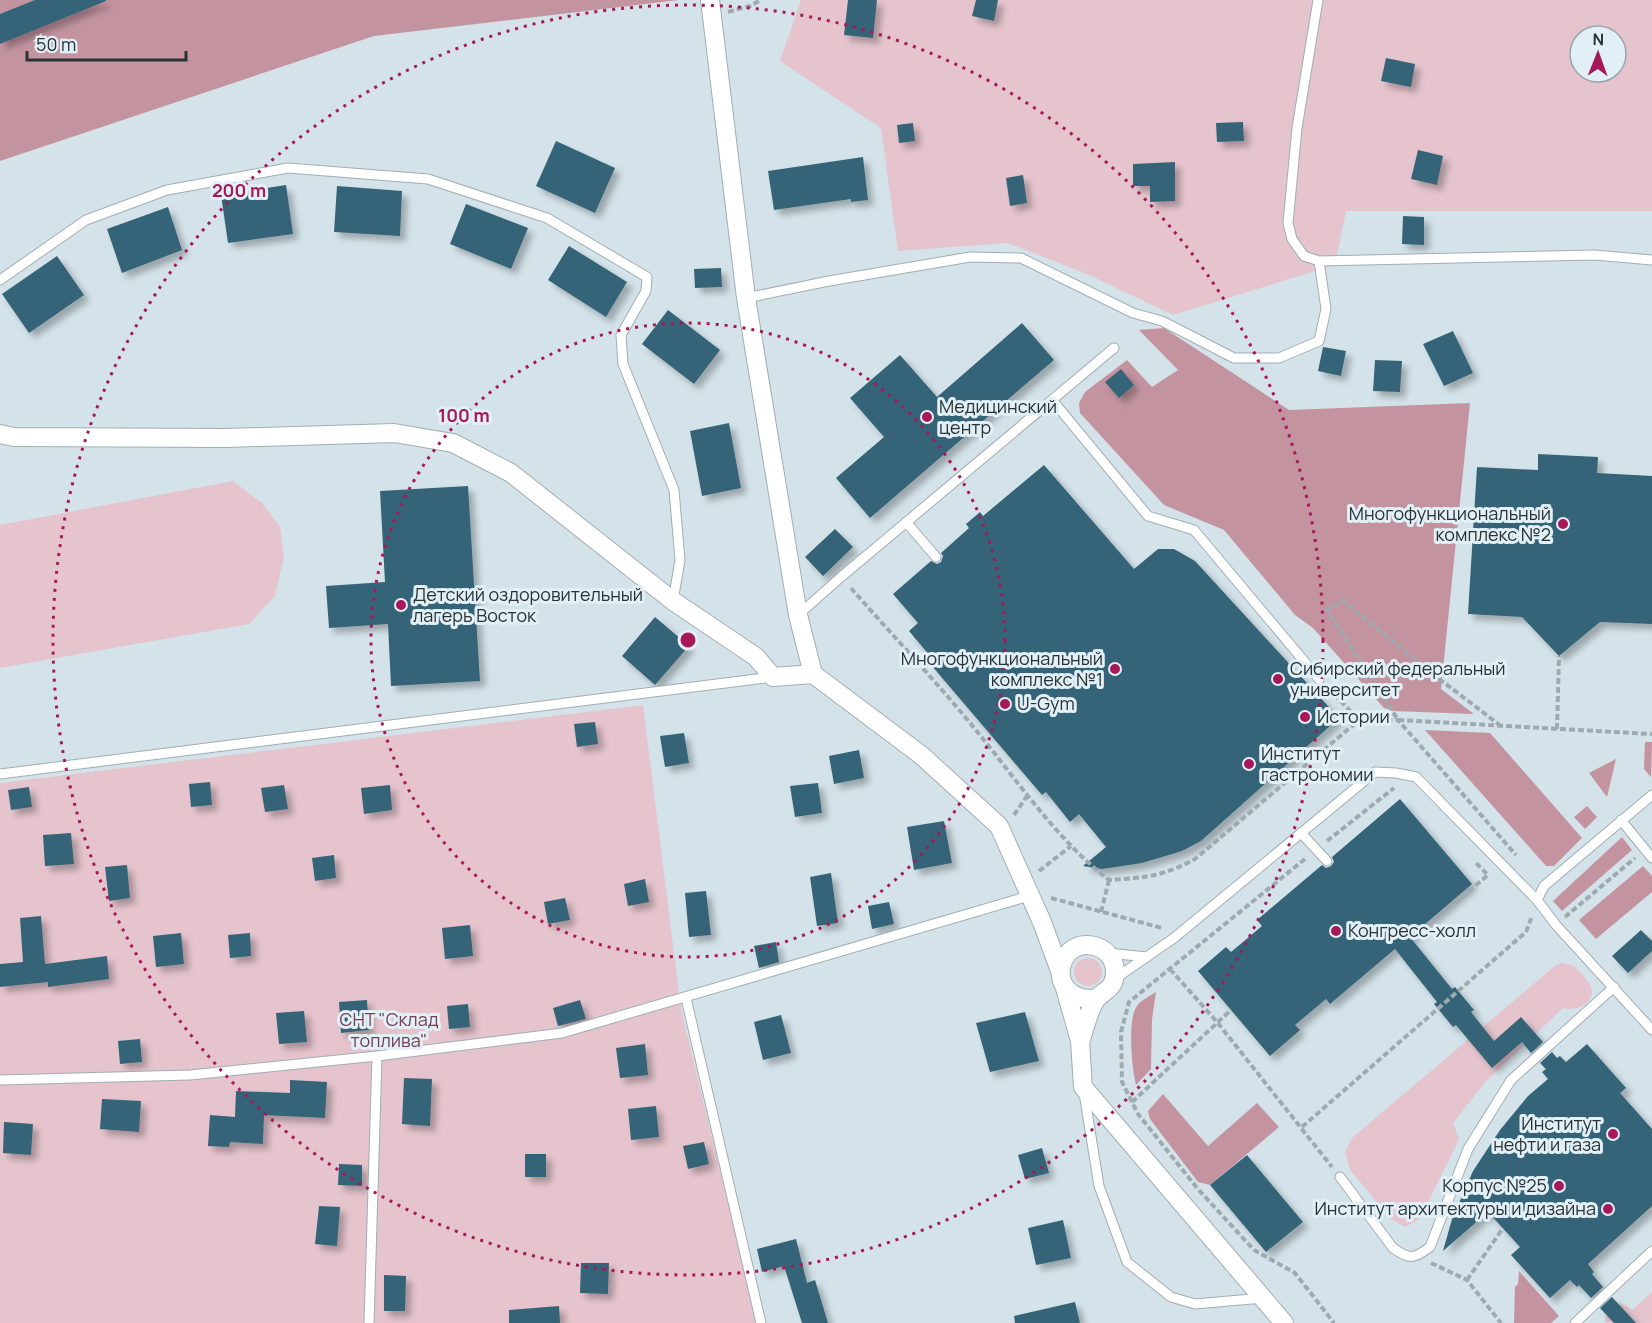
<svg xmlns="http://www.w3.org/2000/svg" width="1652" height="1323" font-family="Manrope,sans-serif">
	<defs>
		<filter id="shadow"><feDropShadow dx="5.5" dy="5.5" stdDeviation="3" flood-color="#0004"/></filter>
	</defs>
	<rect width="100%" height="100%" fill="#d4e3ea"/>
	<path fill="#e5c4cd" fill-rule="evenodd" d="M 801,0 L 1652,0 L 1652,211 L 1346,211 L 1335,265 L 1173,315 L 1089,275 L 1008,243 L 898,251 L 881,128 L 780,61 ZM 1580,36 L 1616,36 L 1616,72 L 1580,72 Z
		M 233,481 L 262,503 L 280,527 L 284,556 L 275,596 L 249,624 L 0,668 L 0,525 Z
		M 643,705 L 681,1009 L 757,1323 L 0,1323 L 0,783 Z
		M1074 972a14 14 0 1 1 28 0a14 14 0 1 1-28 0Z
		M 1561,963 C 1565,964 1571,964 1575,967 C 1580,971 1592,984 1592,991 C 1592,1005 1574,1012 1563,1008 L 1487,1080 L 1453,1123 L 1459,1139 L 1420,1219 L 1405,1227 L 1391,1219 L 1350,1170 L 1345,1151 L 1353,1137 L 1556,965 Z
		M 1652,1292 L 1652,1323 L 1605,1322 C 1604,1304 1619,1298 1632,1310 Z"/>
	<path fill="#c394a0" d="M 0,0 L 679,0 L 374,36 L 0,161 Z
		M 1164,328 L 1289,410 L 1470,403 L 1441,689 L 1474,714 L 1393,711 L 1384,708 L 1313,628 L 1295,615 L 1224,530 L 1164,505 L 1080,413 L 1079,403 L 1085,392 L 1127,360 L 1152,387 L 1178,370 L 1139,330 Z
		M 1425,730 L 1490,733 L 1582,838 L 1554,866 L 1546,866 Z
		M 1645,742 L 1652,742 L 1651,777 L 1644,769 Z
		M 1616,759 L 1607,797 L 1589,773 Z
		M 1587,806 L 1597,817 L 1585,829 L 1574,817 Z
		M 1622,837 L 1632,850 L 1562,911 L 1553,901 Z
		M 1643,866 L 1652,876 L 1652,892 L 1596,939 L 1579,920 Z
		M 1156,992 L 1152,1019 L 1151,1069 L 1136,1085 C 1132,1069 1127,1019 1137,1006 C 1141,1000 1150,996 1156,992 Z
		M 1163,1094 L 1208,1146 L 1257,1103 L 1279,1127 L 1210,1185 L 1198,1182 L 1150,1119 L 1148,1111 Z
		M 1519,1271 L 1559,1316 L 1551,1323 L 1514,1323 L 1515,1287 L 1518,1284 Z"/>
	<path fill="#366477" filter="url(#shadow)" d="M 35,0 L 106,0 L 106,1 L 0,44 L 0,14 Z
		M 848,0 L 877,0 L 873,38 L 844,35 Z
		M 976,0 L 998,0 L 994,21 L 972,16 Z
		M 1386,58 L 1415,64 L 1411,87 L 1381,81 Z
		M 1243,122 L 1244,141 L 1217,142 L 1216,123 Z
		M 913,123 L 915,141 L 899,143 L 897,125 Z
		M 556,141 L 615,168 L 595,213 L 536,186 Z
		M 1418,150 L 1443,156 L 1437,185 L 1411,179 Z
		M 863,157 L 868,200 L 851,202 L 851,199 L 774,210 L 768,171 Z
		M 1175,162 L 1175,201 L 1150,202 L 1150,186 L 1133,186 L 1133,164 Z
		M 1023,175 L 1027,203 L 1010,206 L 1006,178 Z
		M 286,185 L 293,234 L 228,243 L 221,195 Z
		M 337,186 L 402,191 L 400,236 L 334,232 Z
		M 466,204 L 528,228 L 511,269 L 450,244 Z
		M 168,207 L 182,250 L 122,273 L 107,229 Z
		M 1403,216 L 1424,217 L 1424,245 L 1402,244 Z
		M 569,246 L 627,282 L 606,317 L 548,280 Z
		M 57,256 L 84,295 L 29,333 L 2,294 Z
		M 721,268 L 722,287 L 695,288 L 694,269 Z
		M 668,310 L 720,350 L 694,384 L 642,344 Z
		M 1022,323 L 1054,360 L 870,518 L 836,478 L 884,437 L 850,398 L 900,355 L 937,397 Z
		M 1453,331 L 1473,373 L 1444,386 L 1423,344 Z
		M 1323,347 L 1346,351 L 1341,376 L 1318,371 Z
		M 1375,360 L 1402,361 L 1400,392 L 1373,391 Z
		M 1121,369 L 1134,385 L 1119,398 L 1105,382 Z
		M 729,423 L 741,488 L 702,496 L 690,431 Z
		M 1538,454 L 1598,457 L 1597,473 L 1652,476 L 1652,624 L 1600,622 L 1559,656 L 1522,617 L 1468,614 L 1477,467 L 1538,470 Z
		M 1044,465 L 1134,569 L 1158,549 L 1174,549 L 1195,561 L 1339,718 L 1201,841 L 1182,851 L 1142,863 L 1102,869 L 1083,866 L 1106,847 L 1079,814 L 1070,822 L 1046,792 L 1042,795 L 932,666 L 936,663 L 909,631 L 918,623 L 893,594 L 931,561 L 937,564 L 941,562 L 943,556 L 941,553 L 969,528 L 966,524 L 980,512 L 983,516 Z
		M 468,486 L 480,681 L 391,686 L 388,624 L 329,628 L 326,586 L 385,582 L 380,491 Z
		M 835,529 L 853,547 L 823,576 L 805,557 Z
		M 655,617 L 689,646 L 655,685 L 622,656 Z
		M 595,722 L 598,744 L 577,747 L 574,724 Z
		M 684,733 L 689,763 L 665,767 L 660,736 Z
		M 859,750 L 864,778 L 834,784 L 829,756 Z
		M 210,782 L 212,805 L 191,807 L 189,784 Z
		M 818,783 L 822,813 L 795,817 L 790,786 Z
		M 284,785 L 288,809 L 265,812 L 261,788 Z
		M 390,785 L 392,810 L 364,814 L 361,788 Z
		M 29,787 L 32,807 L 11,810 L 8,790 Z
		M 1400,799 L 1472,884 L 1410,937 L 1452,989 L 1455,987 L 1474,1010 L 1471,1012 L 1494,1041 L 1521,1017 L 1543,1042 L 1531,1053 L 1522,1042 L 1492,1068 L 1456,1025 L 1453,1027 L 1434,1004 L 1437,1002 L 1395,949 L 1330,1004 L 1326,999 L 1295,1025 L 1300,1030 L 1270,1056 L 1198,971 L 1226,947 L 1231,952 L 1262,926 L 1257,920 L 1322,865 L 1326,868 L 1331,866 L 1334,862 L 1332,857 Z
		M 944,821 L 952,863 L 914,870 L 907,827 Z
		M 71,833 L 74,864 L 45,866 L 43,835 Z
		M 334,855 L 336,878 L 315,881 L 312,858 Z
		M 127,865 L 130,898 L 109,901 L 105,867 Z
		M 831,873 L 838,923 L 817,926 L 810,877 Z
		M 645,879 L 649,902 L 628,906 L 624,884 Z
		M 706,891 L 711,935 L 689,937 L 685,893 Z
		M 565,898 L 570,920 L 548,924 L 544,902 Z
		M 889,902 L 894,924 L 872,929 L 868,906 Z
		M 41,916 L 45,964 L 107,956 L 109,979 L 48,987 L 48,982 L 0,987 L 0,964 L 23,962 L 20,918 Z
		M 470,925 L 473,956 L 445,959 L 442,928 Z
		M 1641,930 L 1652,941 L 1652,951 L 1628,973 L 1612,956 Z
		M 181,933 L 184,964 L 156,967 L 153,936 Z
		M 250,933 L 251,956 L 230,958 L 228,935 Z
		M 776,942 L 779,962 L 759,968 L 754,946 Z
		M 367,1000 L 369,1030 L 341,1033 L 339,1002 Z
		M 580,1000 L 586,1019 L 558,1026 L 553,1008 Z
		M 468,1004 L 470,1027 L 449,1029 L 447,1006 Z
		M 304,1011 L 307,1042 L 279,1044 L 276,1013 Z
		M 1025,1012 L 1039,1061 L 990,1072 L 976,1023 Z
		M 781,1015 L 791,1053 L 763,1060 L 754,1022 Z
		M 140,1039 L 142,1062 L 120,1064 L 118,1041 Z
		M 645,1044 L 648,1075 L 620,1078 L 616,1048 Z
		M 1587,1044 L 1626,1088 L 1620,1093 L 1652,1129 L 1652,1206 L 1588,1264 L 1594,1272 L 1592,1274 L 1603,1287 L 1591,1298 L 1579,1285 L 1577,1287 L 1570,1280 L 1550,1298 L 1511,1255 L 1520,1247 L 1488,1212 L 1443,1251 L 1452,1219 L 1473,1171 L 1500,1130 L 1528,1096 L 1548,1079 L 1542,1072 L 1546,1069 L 1540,1063 L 1552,1052 L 1557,1058 L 1560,1056 L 1566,1062 Z
		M 404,1078 L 432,1079 L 430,1126 L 402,1124 Z
		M 290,1080 L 327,1082 L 325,1118 L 264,1115 L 263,1144 L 230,1142 L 229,1147 L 208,1146 L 210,1115 L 235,1117 L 236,1091 L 290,1093 Z
		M 102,1099 L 141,1101 L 139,1132 L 100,1129 Z
		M 656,1106 L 659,1137 L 631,1140 L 628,1109 Z
		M 4,1122 L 33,1124 L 31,1155 L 3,1153 Z
		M 704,1142 L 709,1164 L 688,1169 L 683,1146 Z
		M 1042,1148 L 1049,1173 L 1025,1179 L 1018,1155 Z
		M 525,1154 L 546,1154 L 546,1177 L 525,1177 Z
		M 1247,1155 L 1303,1222 L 1266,1252 L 1210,1185 Z
		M 339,1164 L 362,1165 L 362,1186 L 338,1185 Z
		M 319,1206 L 340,1207 L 337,1246 L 315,1244 Z
		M 1063,1220 L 1071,1258 L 1036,1265 L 1028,1228 Z
		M 796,1239 L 807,1283 L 815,1280 L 828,1323 L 802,1323 L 784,1266 L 762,1272 L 757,1249 Z
		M 581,1263 L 609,1263 L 608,1294 L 580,1293 Z
		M 384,1275 L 406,1276 L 405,1311 L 384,1311 Z
		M 1612,1297 L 1636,1323 L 1614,1323 L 1600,1308 Z
		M 1075,1302 L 1080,1323 L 1015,1323 L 1014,1316 Z
		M 559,1306 L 560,1323 L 509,1323 L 509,1310 Z"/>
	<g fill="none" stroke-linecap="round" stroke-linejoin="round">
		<g stroke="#a0aeb4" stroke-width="11">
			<path id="lane" d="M 1319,261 L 1595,255 L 1652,260
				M 0,280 L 86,220 L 167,190 L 288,168 L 428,179 L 547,218 L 647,277 L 646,291 L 621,335 L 623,364 L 674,490 L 680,560 L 673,601
				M 746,298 L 829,281 L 970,257 L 1021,258 L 1133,313 L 1162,321 L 1234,358 L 1279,358 L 1319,341 L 1326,309 L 1319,261 L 1304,256 L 1292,239 L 1288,223 L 1297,128 L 1318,0
				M 1053,401 L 1148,516 L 1194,530 L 1319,679
				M 906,522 L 936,557
				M 798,615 L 841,577 L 1114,348
				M 0,774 C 258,743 515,708 773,677
				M 1621,820 L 1652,858
				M 1301,833 L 1327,861
				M 1537,900 L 1556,925 L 1652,1030
				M 1108,953 L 1147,957
				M 1116,978 L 1174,938 L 1375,772 L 1396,773 L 1416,777 L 1537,900 L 1544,886 L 1652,795
				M 686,998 L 761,1323
				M 0,1080 L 190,1075 L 377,1056 L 562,1033 L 1029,896
				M 1084,1093 L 1099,1186 L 1127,1262 L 1171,1297 L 1195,1304 L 1263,1298
				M 1340,1177 L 1393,1248 C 1410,1260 1414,1259 1430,1247 L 1468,1149 L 1511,1080 L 1614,987
				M 369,1323 L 377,1056
				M 1575,1323 L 1652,1251"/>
		</g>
		<g stroke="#a0aeb4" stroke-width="20">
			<path id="street" d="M 710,0 L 746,298 L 798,615 L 813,674 L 921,755 L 999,826 L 1042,922 L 1060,971
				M 0,434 L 14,437 L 225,438 L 394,433 L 453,443 L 511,473 L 673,601 L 756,657 L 773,677 L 813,674
				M 1065,988 L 1080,1041 L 1083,1087 L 1284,1323
				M 1081,1040 C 1085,1026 1088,1013 1095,1001 C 1102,990 1115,991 1115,972 C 1115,942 1071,934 1062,964 C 1055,987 1076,1002 1096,998"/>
		</g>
		<path stroke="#9eaab0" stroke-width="4" stroke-dasharray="6 3" stroke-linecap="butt" d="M 728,12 L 750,6 L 761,0
			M 851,588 C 892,635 936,681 975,729 C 1018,781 1055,838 1109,880 C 1144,878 1164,876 1195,859 L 1359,720
			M 1328,688 L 1359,720 L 1398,720 L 1516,855
			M 1339,718 L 1358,720
			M 1501,726 L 1442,681 L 1343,601 L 1327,610 L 1398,720 L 1652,734
			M 1557,729 L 1559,656
			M 1014,815 L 1027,796
			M 1327,841 L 1394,788
			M 1305,859 L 1129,1002 L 1121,1032 L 1122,1082 L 1138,1114 L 1197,1188 L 1254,1250 L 1295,1273 L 1334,1323
			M 1039,871 L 1071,846
			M 1051,898 L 1162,928
			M 1455,903 L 1488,875 L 1475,862
			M 1101,912 L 1109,880
			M 1565,917 L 1635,858
			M 1170,969 L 1217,1022 L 1332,1167
			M 1132,1102 L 1231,1010
			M 1302,1127 L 1526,932 L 1532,916
			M 1431,1263 L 1467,1280 L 1501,1323
			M 1467,1280 L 1503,1228"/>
		<use href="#lane" stroke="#fff" stroke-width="9"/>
		<use href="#street" stroke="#fff" stroke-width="18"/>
	</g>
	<g fill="none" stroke="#a71858" stroke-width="3" stroke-dasharray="3 6">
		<circle cx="688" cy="640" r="317"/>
		<circle cx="688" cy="640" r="635"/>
	</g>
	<g fill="#a71858" stroke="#e1f0f7" stroke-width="2">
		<circle cx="927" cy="417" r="6"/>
		<circle cx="1563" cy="524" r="6"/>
		<circle cx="401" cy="605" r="6"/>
		<circle cx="1115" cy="669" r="6"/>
		<circle cx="1278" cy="679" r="6"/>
		<circle cx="1005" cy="704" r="6"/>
		<circle cx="1305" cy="717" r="6"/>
		<circle cx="1249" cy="764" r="6"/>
		<circle cx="1336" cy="931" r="6"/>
		<circle cx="1613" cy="1134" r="6"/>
		<circle cx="1559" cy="1186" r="6"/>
		<circle cx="1608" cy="1209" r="6"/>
	</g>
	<g text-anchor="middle" stroke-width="6" stroke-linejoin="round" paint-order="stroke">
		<g font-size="18" fill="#2b3134" stroke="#e1f0f7" text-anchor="start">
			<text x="939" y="413">Медицинский<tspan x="939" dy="21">центр</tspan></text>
			<text x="1551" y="520" text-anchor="end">Многофункциональный<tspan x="1551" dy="21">комплекс №2</tspan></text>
			<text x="413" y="601">Детский оздоровительный<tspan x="413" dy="21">лагерь Восток</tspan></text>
			<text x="1103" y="665" text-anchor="end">Многофункциональный<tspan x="1103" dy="21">комплекс №1</tspan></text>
			<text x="1290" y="675">Сибирский федеральный<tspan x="1290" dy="21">университет</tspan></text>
			<text x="1017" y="710">U-Gym</text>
			<text x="1317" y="723">Истории</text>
			<text x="1261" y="760">Институт<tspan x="1261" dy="21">гастрономии</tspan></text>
			<text x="1348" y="937">Конгресс-холл</text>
			<text x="1601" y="1130" text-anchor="end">Институт<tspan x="1601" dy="21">нефти и газа</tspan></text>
			<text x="1547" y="1192" text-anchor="end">Корпус №25</text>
			<text x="1596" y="1215" text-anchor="end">Институт архитектуры и дизайна</text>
		</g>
		<g font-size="18" fill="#7a3c50" stroke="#e1f0f7">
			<text x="389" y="1026">СНТ "Склад<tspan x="389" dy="21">топлива"</tspan></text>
		</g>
	</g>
	<circle cx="688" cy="640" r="9" fill="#a71858" stroke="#e1f0f7" stroke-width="3"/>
	<g font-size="18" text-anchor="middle" font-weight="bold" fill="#a71858" stroke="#e1f0f7" stroke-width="6" stroke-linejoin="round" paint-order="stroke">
		<text x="239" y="197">200 m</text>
		<text x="464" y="422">100 m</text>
	</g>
	<g transform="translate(1598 54) rotate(1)"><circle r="28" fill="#e1f0f7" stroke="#98a4a9" stroke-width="1.5"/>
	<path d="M0-4.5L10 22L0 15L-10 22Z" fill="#a71858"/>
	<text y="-9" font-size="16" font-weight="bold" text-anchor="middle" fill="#2b3134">N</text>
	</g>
	<path d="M27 51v9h159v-9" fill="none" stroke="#2b3134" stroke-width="3"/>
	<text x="36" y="51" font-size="18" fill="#2b3134" stroke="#e1f0f7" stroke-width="4.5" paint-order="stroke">50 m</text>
</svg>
